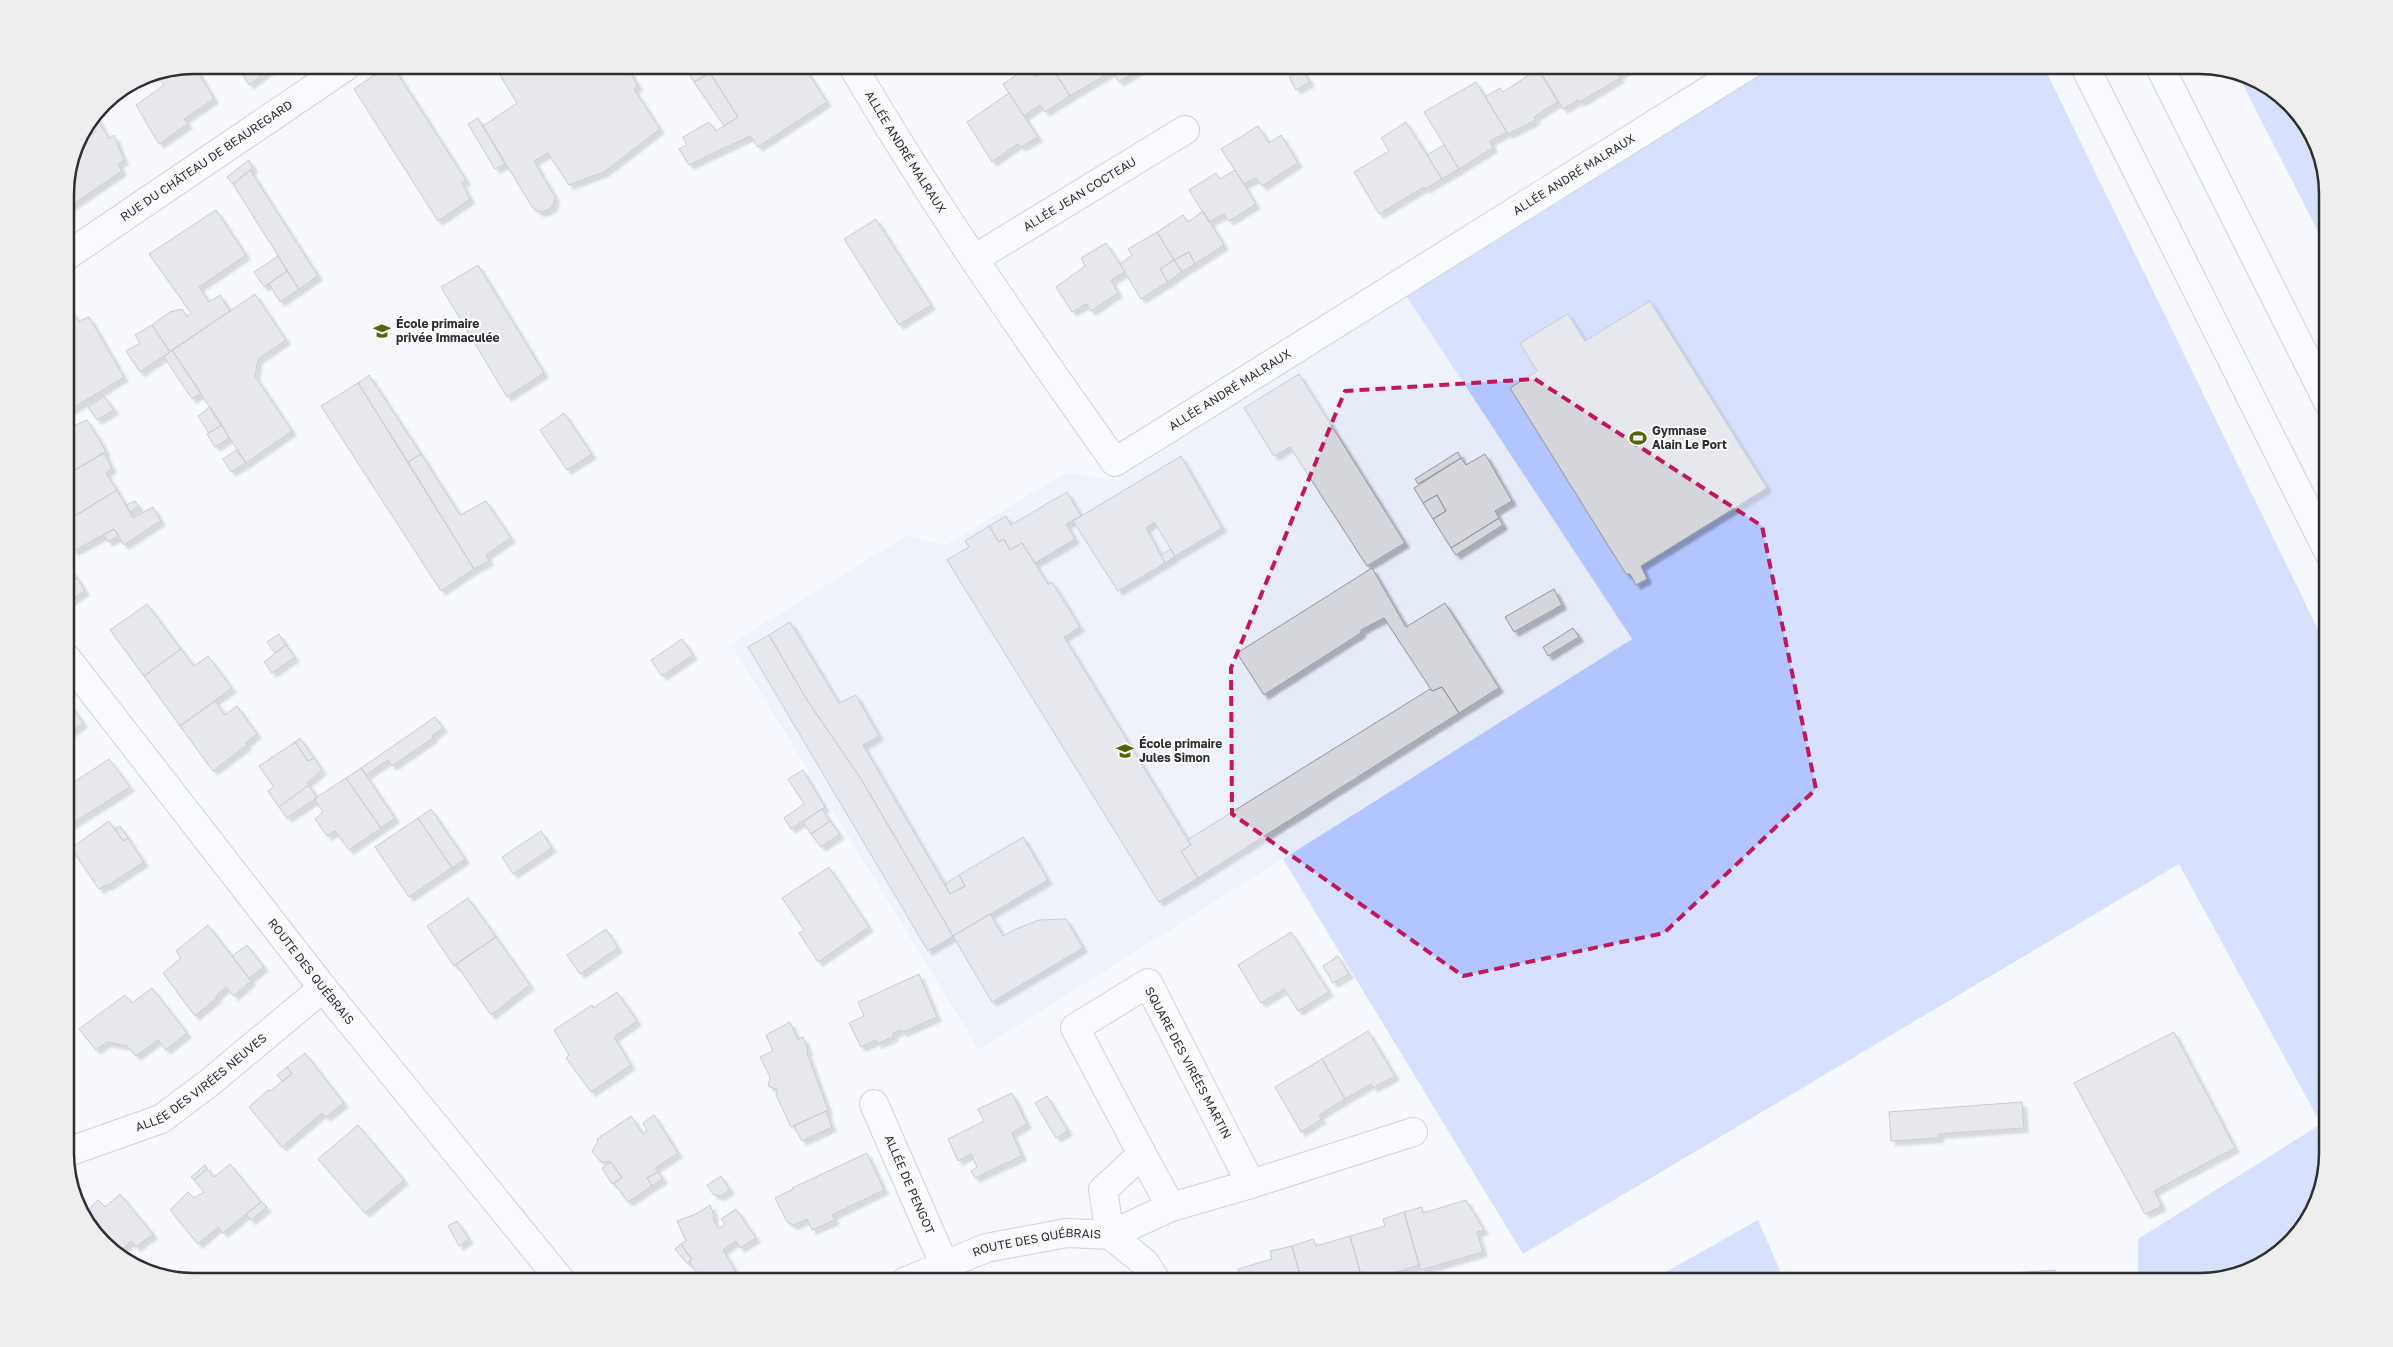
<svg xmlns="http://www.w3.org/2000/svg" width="2393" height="1347" font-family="'Golos Text',sans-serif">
	<defs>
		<filter id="shadow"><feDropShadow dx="4.5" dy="4.5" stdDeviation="1" flood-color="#0004"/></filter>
	</defs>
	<rect width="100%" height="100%" fill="#f5f8fe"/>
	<path fill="#e6ebf8" d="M 1405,294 L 1632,639 L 979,1050 L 731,644 L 906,536 L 946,545 L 1065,473 L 1118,480 Z"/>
	<path fill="#b2c5fe" d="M 1773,65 L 2043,65 L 2328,650 L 2328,1153 L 2311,1217 L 2264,1265 L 2200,1282 L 2138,1282 L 2138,1239 L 2321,1124 L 2179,864 L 1523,1254 L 1283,859 L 1632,639 L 1405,294 L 1579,180 Z
		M 2238,75 L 2263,82 L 2306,122 L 2328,186 L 2328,251 Z
		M 1758,1220 L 1785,1282 L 1648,1282 Z"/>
	<path fill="#d4d6dc" stroke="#95979c" filter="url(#shadow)" d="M 194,65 L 214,99 L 184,119 L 188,124 L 159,144 L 136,105 L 164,85 L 160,80 L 176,69 L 182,67 L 184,72 Z
		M 237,65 L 275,65 L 249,85 Z
		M 389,65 L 392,65 L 466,180 L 462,183 L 470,199 L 438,221 L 354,89 Z
		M 511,65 L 626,65 L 638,86 L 634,89 L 660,129 L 604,172 L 569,185 L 548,153 L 534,161 L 555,197 L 553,206 L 548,210 L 541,212 L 536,210 L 532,207 L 483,126 L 517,103 L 498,72 Z
		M 689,65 L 803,65 L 827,102 L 758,147 L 750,136 L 689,165 L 679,149 L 687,145 L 683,137 L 709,122 L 716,131 L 738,117 L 710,73 L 694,82 L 685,68 Z
		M 1050,65 L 1108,65 L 1112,71 L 1070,96 Z
		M 1108,65 L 1146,65 L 1119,82 Z
		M 1554,65 L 1612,65 L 1620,78 L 1580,102 L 1578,100 L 1563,109 L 1541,73 Z
		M 1612,65 L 1635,65 L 1618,75 Z
		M 1028,67 L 1035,77 L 1052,68 L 1070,96 L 1045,112 L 1040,105 L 1024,116 L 1003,84 Z
		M 1302,69 L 1310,82 L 1296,90 L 1289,77 Z
		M 1538,69 L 1558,102 L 1534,117 L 1536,120 L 1508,134 L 1485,97 L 1500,88 L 1503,92 Z
		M 710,73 L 738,117 L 724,126 L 694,82 Z
		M 1476,82 L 1507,132 L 1490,141 L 1493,148 L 1459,169 L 1424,112 Z
		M 1009,93 L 1038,137 L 1021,147 L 1018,144 L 992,162 L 967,122 Z
		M 95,114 L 109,139 L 114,135 L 124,160 L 118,164 L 122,171 L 69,207 L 65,202 L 65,186 L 75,145 L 96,131 L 90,122 Z
		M 478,118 L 505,164 L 495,169 L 468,124 Z
		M 1406,122 L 1442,179 L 1425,189 L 1424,187 L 1379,214 L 1354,172 L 1389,151 L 1381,138 Z
		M 1258,126 L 1269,143 L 1281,135 L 1298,163 L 1262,186 L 1256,178 L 1244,184 L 1221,149 Z
		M 1444,145 L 1459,169 L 1442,179 L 1427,155 Z
		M 249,160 L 253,168 L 233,184 L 227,177 Z
		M 250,170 L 318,276 L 299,289 L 233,184 Z
		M 1235,170 L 1256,204 L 1229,221 L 1224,214 L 1209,222 L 1189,190 L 1216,173 L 1220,179 Z
		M 216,210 L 246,255 L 199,287 L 209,302 L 220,295 L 230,311 L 170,352 L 152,325 L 170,312 L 182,309 L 187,317 L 191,313 L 149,254 Z
		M 1203,211 L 1224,245 L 1195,264 L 1189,252 L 1174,260 L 1157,232 L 1183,215 L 1188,222 Z
		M 876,219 L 931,305 L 899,325 L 844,239 Z
		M 1157,232 L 1174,260 L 1160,269 L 1168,282 L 1141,299 L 1120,264 L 1132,255 L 1128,249 Z
		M 1106,243 L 1125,272 L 1111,280 L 1118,293 L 1091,311 L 1086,304 L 1072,312 L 1056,287 L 1085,266 L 1081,258 Z
		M 1189,252 L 1195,264 L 1182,272 L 1174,260 Z
		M 278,256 L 287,271 L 264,287 L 254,272 Z
		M 1174,260 L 1182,272 L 1168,282 L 1160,269 Z
		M 478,265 L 544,373 L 507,397 L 441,287 Z
		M 287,271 L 299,289 L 280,302 L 269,284 Z
		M 255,294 L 286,340 L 258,359 L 255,376 L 292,431 L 246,463 L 172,350 Z
		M 1650,301 L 1767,488 L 1641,566 L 1647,579 L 1636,585 L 1630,574 L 1626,574 L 1510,388 L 1537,371 L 1520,343 L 1568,314 L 1585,341 Z
		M 65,305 L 79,321 L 89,317 L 124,377 L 65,413 Z
		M 152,325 L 170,352 L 140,372 L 126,351 L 140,343 L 135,335 Z
		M 172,350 L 201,393 L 192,399 L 164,357 Z
		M 1299,374 L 1405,543 L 1367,566 L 1290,447 L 1274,456 L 1244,408 Z
		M 369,375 L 421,454 L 408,462 L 358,383 Z
		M 358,383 L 474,569 L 441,591 L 321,406 Z
		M 104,396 L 114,410 L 97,420 L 88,407 Z
		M 210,407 L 222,425 L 209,433 L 198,416 Z
		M 564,413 L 592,454 L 567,470 L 540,430 Z
		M 87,420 L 106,451 L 65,476 L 65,430 Z
		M 222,425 L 229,438 L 215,447 L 207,434 Z
		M 236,450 L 246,463 L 231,472 L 223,459 Z
		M 1458,452 L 1461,458 L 1418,484 L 1415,479 Z
		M 104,453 L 112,468 L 106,473 L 117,490 L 65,522 L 65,476 Z
		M 421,454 L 460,515 L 486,501 L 511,538 L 486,555 L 489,561 L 474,569 L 408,462 Z
		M 1485,454 L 1512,501 L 1495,511 L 1499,518 L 1451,548 L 1433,519 L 1446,511 L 1437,495 L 1423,503 L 1414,488 L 1461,458 L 1466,465 Z
		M 1181,456 L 1222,528 L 1175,556 L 1154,522 L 1146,528 L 1165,563 L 1118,591 L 1073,521 Z
		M 117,490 L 133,518 L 153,507 L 161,521 L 124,545 L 114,529 L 74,551 L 65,538 L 65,522 Z
		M 1067,492 L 1081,516 L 1066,524 L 1075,539 L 1035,563 L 1022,543 L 1010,550 L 1004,539 L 999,542 L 989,526 L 1006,516 L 1011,525 Z
		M 1437,495 L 1446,511 L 1433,519 L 1423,503 Z
		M 135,501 L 139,507 L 130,512 L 126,505 Z
		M 1499,518 L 1503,525 L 1456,555 L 1451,548 Z
		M 989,526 L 999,542 L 1004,539 L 1010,550 L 1022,543 L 1048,584 L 1052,582 L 1080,627 L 1064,637 L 1191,845 L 1181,851 L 1198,878 L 1159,902 L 947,560 L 969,547 L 965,541 Z
		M 114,529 L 119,536 L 108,542 L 104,535 Z
		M 1171,549 L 1175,556 L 1165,563 L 1161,555 Z
		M 65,562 L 77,578 L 65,585 Z
		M 1372,568 L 1406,627 L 1445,603 L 1499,688 L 1459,713 L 1442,687 L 1432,691 L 1384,618 L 1361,630 L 1361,633 L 1264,695 L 1237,653 Z
		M 77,578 L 85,591 L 65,604 L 65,585 Z
		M 1554,589 L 1562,605 L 1514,632 L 1505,617 Z
		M 147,604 L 181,649 L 144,676 L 110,630 Z
		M 790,622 L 839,703 L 856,695 L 879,736 L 863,745 L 950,894 L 965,886 L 959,875 L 1023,837 L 1048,880 L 953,936 L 861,779 L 807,700 L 769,635 Z
		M 1573,628 L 1579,637 L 1548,656 L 1543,647 Z
		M 279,634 L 286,645 L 275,653 L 267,642 Z
		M 769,635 L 807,700 L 861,779 L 953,936 L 928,951 L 748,647 Z
		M 682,639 L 693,655 L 662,676 L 651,660 Z
		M 286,645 L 295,657 L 272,673 L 264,662 Z
		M 181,649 L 194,666 L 208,656 L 232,688 L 180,726 L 144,676 Z
		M 1442,687 L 1459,713 L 1198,878 L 1181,851 L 1191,845 L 1187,840 L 1430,689 L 1432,691 Z
		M 215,701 L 225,715 L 237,706 L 257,734 L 245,743 L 247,745 L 213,771 L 180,726 Z
		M 71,705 L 83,723 L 65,736 L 65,709 Z
		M 435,717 L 443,728 L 432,736 L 433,738 L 392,766 L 388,760 L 366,775 L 361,768 Z
		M 300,738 L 314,758 L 308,761 L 295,742 Z
		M 295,742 L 308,761 L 314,758 L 322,770 L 307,783 L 309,785 L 279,807 L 268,791 L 274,787 L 259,766 Z
		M 109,759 L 130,787 L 65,828 L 65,788 Z
		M 361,768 L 395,818 L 381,828 L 346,778 Z
		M 803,770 L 825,807 L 791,829 L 784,818 L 804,804 L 788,779 Z
		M 346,778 L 381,828 L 349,850 L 335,831 L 327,836 L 315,819 L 323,812 L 314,799 Z
		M 309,785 L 317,798 L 287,818 L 279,807 Z
		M 431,809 L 465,859 L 452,868 L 418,818 Z
		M 822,809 L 830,821 L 811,834 L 803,822 Z
		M 418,818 L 452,868 L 409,897 L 375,847 Z
		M 109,821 L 123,841 L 128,838 L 144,862 L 107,886 L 106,885 L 99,889 L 71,848 Z
		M 830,821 L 840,834 L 821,847 L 811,834 Z
		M 120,826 L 128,838 L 123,841 L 115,829 Z
		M 541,831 L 552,848 L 513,874 L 502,857 Z
		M 829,867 L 869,927 L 818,962 L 799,933 L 804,930 L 782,898 Z
		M 959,875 L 965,886 L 950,894 L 945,884 Z
		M 468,898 L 496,937 L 454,966 L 427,926 Z
		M 990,914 L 1003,936 L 1016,929 L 1039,920 L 1066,919 L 1083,948 L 992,1002 L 953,936 Z
		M 208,925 L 251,981 L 234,996 L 226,987 L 216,996 L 217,998 L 195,1016 L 163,973 L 181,958 L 176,951 Z
		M 606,929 L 618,948 L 580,974 L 567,955 Z
		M 1291,932 L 1329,992 L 1298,1011 L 1284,989 L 1261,1003 L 1238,965 Z
		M 496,937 L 530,985 L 491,1015 L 456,964 Z
		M 247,945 L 264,967 L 249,978 L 232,956 Z
		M 1338,956 L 1349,974 L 1333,983 L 1323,966 Z
		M 919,974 L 937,1017 L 903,1032 L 901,1030 L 893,1033 L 893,1037 L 877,1044 L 876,1040 L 861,1047 L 849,1023 L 864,1016 L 858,1002 Z
		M 152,988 L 187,1033 L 166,1050 L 158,1040 L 136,1056 L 127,1046 L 107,1042 L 96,1050 L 79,1029 L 125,995 L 132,1003 Z
		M 617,992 L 637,1021 L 614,1037 L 631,1065 L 591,1092 L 566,1058 L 569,1055 L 554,1030 L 592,1005 L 593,1008 Z
		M 790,1022 L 798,1040 L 803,1037 L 808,1050 L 807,1053 L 828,1110 L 791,1127 L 776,1095 L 778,1090 L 768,1086 L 770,1077 L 760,1057 L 773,1051 L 766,1035 Z
		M 1368,1031 L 1395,1076 L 1373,1088 L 1371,1084 L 1345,1099 L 1322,1059 Z
		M 2174,1032 L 2235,1148 L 2154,1191 L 2162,1206 L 2145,1214 L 2074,1083 Z
		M 305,1053 L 344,1103 L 326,1117 L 322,1113 L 282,1147 L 249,1107 L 268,1090 L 270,1091 L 292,1074 L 287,1067 Z
		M 1322,1059 L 1345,1099 L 1319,1115 L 1322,1119 L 1301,1132 L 1275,1087 Z
		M 287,1067 L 292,1074 L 282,1081 L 277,1075 Z
		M 1012,1093 L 1027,1124 L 1012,1133 L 1022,1156 L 975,1178 L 971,1171 L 977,1167 L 971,1154 L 958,1161 L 948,1139 L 984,1121 L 978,1109 Z
		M 1047,1096 L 1068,1131 L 1056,1138 L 1035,1103 Z
		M 2022,1102 L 2024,1128 L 1939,1134 L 1939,1138 L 1891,1141 L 1889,1112 Z
		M 826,1111 L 832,1127 L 802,1141 L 794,1126 Z
		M 654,1115 L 678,1153 L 655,1168 L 658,1172 L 647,1178 L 652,1186 L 628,1202 L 614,1183 L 622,1178 L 611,1162 L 601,1162 L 592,1151 L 598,1141 L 597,1139 L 631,1116 L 643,1134 L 647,1131 L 643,1123 Z
		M 358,1125 L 404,1180 L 365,1213 L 318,1159 Z
		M 867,1153 L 884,1190 L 832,1215 L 835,1220 L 812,1230 L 807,1219 L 794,1225 L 787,1222 L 775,1198 L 793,1189 L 792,1188 Z
		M 611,1162 L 622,1178 L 612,1184 L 602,1168 Z
		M 230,1164 L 261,1202 L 223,1233 L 218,1227 L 198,1244 L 170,1210 L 188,1192 L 194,1198 L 204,1192 L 194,1180 L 207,1169 L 214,1177 Z
		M 205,1165 L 207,1169 L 194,1180 L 191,1177 Z
		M 658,1172 L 663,1179 L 652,1186 L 647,1178 Z
		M 721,1176 L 730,1190 L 720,1196 L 713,1194 L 707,1185 Z
		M 120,1194 L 153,1234 L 136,1247 L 131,1241 L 118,1253 L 82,1216 L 98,1200 L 105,1207 Z
		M 1466,1200 L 1484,1230 L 1477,1232 L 1483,1252 L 1421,1270 L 1404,1212 L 1422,1207 L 1423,1213 Z
		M 261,1202 L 267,1207 L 251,1220 L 246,1214 Z
		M 710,1205 L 714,1215 L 713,1220 L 719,1229 L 725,1224 L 721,1219 L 736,1209 L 756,1238 L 740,1248 L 736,1241 L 723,1250 L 736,1272 L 719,1282 L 700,1282 L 699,1276 L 689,1262 L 692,1260 L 681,1244 L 686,1241 L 677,1221 L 696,1214 Z
		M 1404,1212 L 1419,1265 L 1363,1282 L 1350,1236 L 1385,1226 L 1383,1219 Z
		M 457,1221 L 469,1239 L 459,1246 L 448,1226 Z
		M 1350,1236 L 1363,1282 L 1302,1282 L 1292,1246 L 1313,1239 L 1316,1246 Z
		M 681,1244 L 692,1260 L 687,1263 L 675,1249 Z
		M 1292,1246 L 1302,1282 L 1241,1282 L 1238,1269 L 1272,1259 L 1270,1251 Z
		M 2055,1270 L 2055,1282 L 1908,1282 L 1908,1280 Z"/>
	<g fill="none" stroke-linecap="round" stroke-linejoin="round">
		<g stroke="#a6a8ad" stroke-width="30">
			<g id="street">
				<path id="s1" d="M 852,65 C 932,202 1023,333 1115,462 L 1749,65"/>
				<path id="s2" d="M 974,259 L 1185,130"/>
				<path id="s3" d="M 65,656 L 323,988 L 562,1282"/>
				<path d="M 1148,983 L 1251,1184 L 1171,1207 L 1110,1235 L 1103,1190 L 1142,1154 L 1075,1028 Z"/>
				<path id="s4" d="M 874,1104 L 944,1264"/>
				<path id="s5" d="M 65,1153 L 161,1119 L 209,1083 L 323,988"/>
				<path d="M 1142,1154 L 1171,1207"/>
				<path d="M 1251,1184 L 1413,1132"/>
				<path id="s6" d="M 904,1282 L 986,1248 L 1067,1233 L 1110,1235 L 1145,1263 L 1157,1282"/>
			</g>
		</g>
		<g stroke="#a6a8ad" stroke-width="30">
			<g id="secondary">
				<path id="s7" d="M 65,257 L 348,65"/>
			</g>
		</g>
		<g stroke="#a6a8ad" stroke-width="30">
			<path id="highway" d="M 2084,65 L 2328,551
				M 2159,65 L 2328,402"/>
		</g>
		<use href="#street" stroke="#fff" stroke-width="28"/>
		<use href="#secondary" stroke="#fff" stroke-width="28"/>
		<use href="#highway" stroke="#fff" stroke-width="28"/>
	</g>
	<path d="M0 0H2393V1347H0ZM 1535,379 L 1762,526 L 1816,789 L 1664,933 L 1463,976 L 1232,814 L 1231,668 L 1345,391 Z" fill="#f5f8fe" fill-opacity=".55" fill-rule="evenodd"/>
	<path fill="none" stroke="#c2185b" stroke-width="4" stroke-dasharray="10 6" stroke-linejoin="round" d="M 1535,379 L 1762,526 L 1816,789 L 1664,933 L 1463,976 L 1232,814 L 1231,668 L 1345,391 Z"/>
	<defs>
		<g id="school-bare" transform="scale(1.35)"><path d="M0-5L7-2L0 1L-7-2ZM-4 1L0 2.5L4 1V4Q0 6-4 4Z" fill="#556409" stroke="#fff" stroke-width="2.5" paint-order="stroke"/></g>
		<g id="stadium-bare" transform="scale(1.35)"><path d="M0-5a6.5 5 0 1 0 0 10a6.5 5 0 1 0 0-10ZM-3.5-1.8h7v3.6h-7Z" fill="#556409" stroke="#fff" stroke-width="2.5" paint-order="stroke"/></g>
	</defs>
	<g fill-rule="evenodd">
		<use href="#school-bare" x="382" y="331"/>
		<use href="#stadium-bare" x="1638" y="438"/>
		<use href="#school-bare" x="1125" y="751"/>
	</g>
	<g text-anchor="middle" stroke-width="4" stroke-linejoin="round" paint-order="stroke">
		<g font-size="12" fill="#2e2f31" stroke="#fff">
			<text dy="4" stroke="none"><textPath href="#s1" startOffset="102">ALLÉE ANDRÉ MALRAUX</textPath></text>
			<text dy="4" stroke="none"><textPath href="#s7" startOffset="171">RUE DU CHÂTEAU DE BEAUREGARD</textPath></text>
			<text dy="4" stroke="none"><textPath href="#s1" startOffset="1018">ALLÉE ANDRÉ MALRAUX</textPath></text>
			<text dy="4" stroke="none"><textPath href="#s2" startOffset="124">ALLÉE JEAN COCTEAU</textPath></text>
			<text dy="4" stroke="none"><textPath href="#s1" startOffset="612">ALLÉE ANDRÉ MALRAUX</textPath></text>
			<text dy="4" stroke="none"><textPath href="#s3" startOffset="400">ROUTE DES QUÉBRAIS</textPath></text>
			<text transform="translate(1188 1063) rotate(62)" y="4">SQUARE DES VIRÉES MARTIN</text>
			<text dy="4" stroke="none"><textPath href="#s5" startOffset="155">ALLÉE DES VIRÉES NEUVES</textPath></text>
			<text dy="4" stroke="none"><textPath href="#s4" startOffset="88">ALLÉE DE PENGOT</textPath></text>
			<text dy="4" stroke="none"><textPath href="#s6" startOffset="140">ROUTE DES QUÉBRAIS</textPath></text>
		</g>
		<g font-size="12" font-weight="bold" fill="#2e2f31" stroke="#fff" text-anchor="start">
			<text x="396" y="328">École primaire<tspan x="396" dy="14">privée Immaculée</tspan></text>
			<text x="1652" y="435">Gymnase<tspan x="1652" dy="14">Alain Le Port</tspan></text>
			<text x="1139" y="748">École primaire<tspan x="1139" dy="14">Jules Simon</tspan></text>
		</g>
	</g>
	<path d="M0 0H2393V1347H0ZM194 74H2199A120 120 0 0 1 2319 194V1153A120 120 0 0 1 2199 1273H194A120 120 0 0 1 74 1153V194A120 120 0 0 1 194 74Z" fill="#eeeeef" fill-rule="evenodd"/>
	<path fill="none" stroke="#2e2f31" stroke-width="2.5" d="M194 74H2199A120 120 0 0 1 2319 194V1153A120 120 0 0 1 2199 1273H194A120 120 0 0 1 74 1153V194A120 120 0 0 1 194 74Z"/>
</svg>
